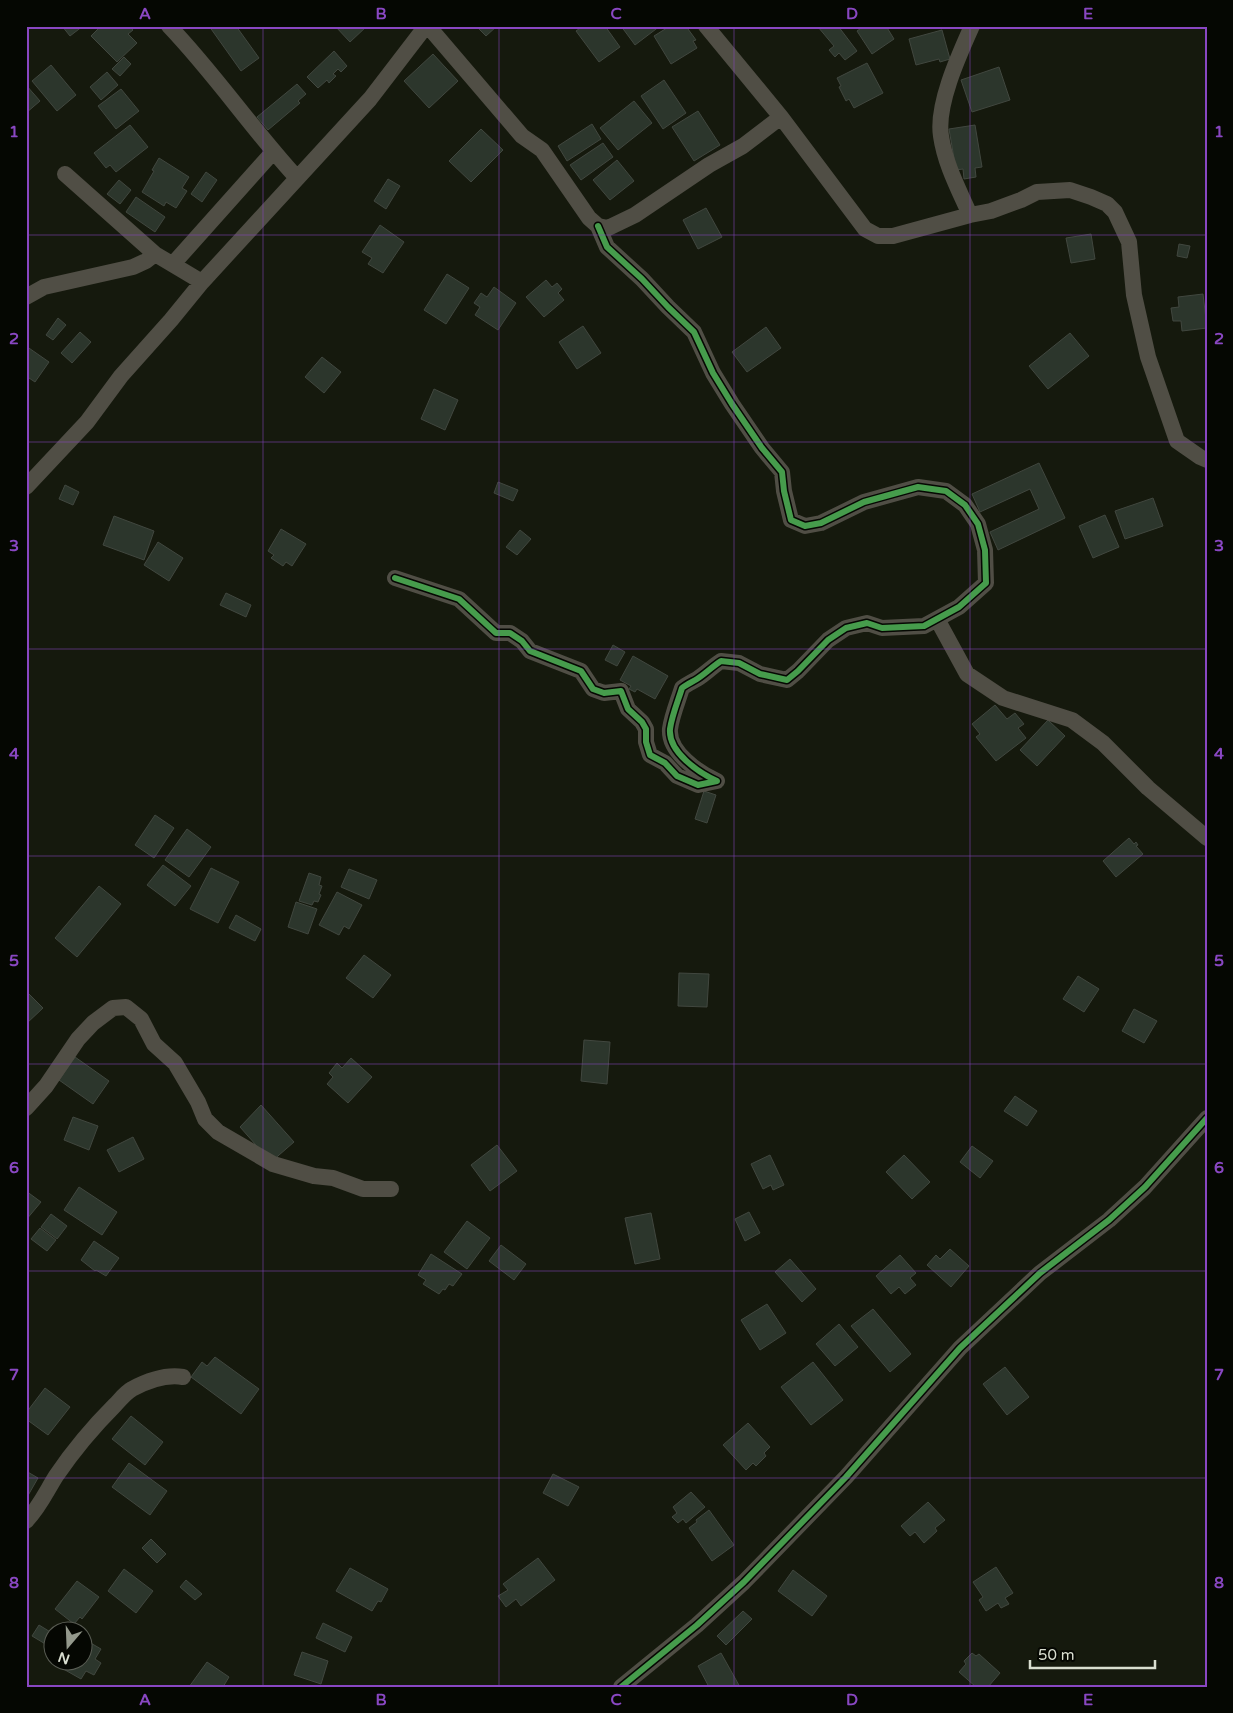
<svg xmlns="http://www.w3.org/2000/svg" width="1233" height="1713" font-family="'Varela Round',sans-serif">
	<rect width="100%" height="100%" fill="#15190d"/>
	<path fill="#2c362c" stroke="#41473f" d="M 62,26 L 83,26 L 70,36 Z
		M 101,26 L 129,26 L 133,30 L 128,34 L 137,43 L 117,62 L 91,36 Z
		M 209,26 L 236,26 L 259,58 L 241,71 Z
		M 335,26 L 367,26 L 350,42 Z
		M 476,26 L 497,26 L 486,36 Z
		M 583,26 L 605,26 L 620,47 L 599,62 L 576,31 Z
		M 621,26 L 660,26 L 635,45 Z
		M 670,26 L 692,26 L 688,29 L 696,40 L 693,41 L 697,48 L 671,64 L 654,36 Z
		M 838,26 L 857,51 L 845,60 L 839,53 L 835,57 L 829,50 L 834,46 L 818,27 Z
		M 864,26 L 886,26 L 894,39 L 872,54 L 857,31 Z
		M 942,30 L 950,59 L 940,62 L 939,59 L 916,65 L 909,39 Z
		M 334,51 L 347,66 L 341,72 L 338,69 L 333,74 L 336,76 L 329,83 L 327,80 L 318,88 L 307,77 Z
		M 433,54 L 458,81 L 429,108 L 404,81 Z
		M 124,57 L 131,64 L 120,76 L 112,69 Z
		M 867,63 L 883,93 L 854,108 L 849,99 L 846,101 L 839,87 L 841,86 L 837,78 Z
		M 51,65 L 76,95 L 57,111 L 32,81 Z
		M 999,67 L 1010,100 L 972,112 L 961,80 Z
		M 107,72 L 118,85 L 101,100 L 90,87 Z
		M 664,80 L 686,113 L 663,129 L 641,96 Z
		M 297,84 L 306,94 L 298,101 L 300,103 L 268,130 L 257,117 Z
		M 26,85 L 40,101 L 26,113 Z
		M 121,89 L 139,111 L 116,129 L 98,106 Z
		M 634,101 L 652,123 L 618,150 L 600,128 Z
		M 698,111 L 720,145 L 694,161 L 672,127 Z
		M 592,124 L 601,139 L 567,161 L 558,146 Z
		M 130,125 L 148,147 L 116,172 L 110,165 L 106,168 L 94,153 Z
		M 975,125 L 982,167 L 975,168 L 976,177 L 964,179 L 963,169 L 956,170 L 949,129 Z
		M 481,129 L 503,150 L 471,182 L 449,161 Z
		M 603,143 L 613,157 L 581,180 L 570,165 Z
		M 159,158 L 189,177 L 182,188 L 187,191 L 176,208 L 166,202 L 164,206 L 142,192 L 154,171 L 152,170 Z
		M 617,160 L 634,181 L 610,200 L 593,180 Z
		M 206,172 L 217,180 L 202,202 L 191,194 Z
		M 388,179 L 400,186 L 386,209 L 374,201 Z
		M 119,180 L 131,190 L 120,204 L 107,194 Z
		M 136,197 L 165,217 L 155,232 L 126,212 Z
		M 706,208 L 722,237 L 698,249 L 683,220 Z
		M 380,225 L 404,242 L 383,273 L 368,264 L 372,258 L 362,252 Z
		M 1091,234 L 1095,259 L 1071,263 L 1066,238 Z
		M 1179,244 L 1190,246 L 1187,258 L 1177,256 Z
		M 447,274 L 469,288 L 446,324 L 424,310 Z
		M 546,280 L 552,287 L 557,283 L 562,289 L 558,293 L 564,300 L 544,317 L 526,297 Z
		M 494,287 L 516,303 L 498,330 L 475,315 L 480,307 L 474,303 L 481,293 L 487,297 Z
		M 1203,294 L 1207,328 L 1182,331 L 1181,321 L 1173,321 L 1171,308 L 1179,307 L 1178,297 Z
		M 58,318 L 66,325 L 53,340 L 46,335 Z
		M 583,326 L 601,353 L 577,369 L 559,342 Z
		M 766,327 L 781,348 L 747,372 L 732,352 Z
		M 80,332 L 91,342 L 72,363 L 61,353 Z
		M 1070,333 L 1089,356 L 1048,389 L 1029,366 Z
		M 26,346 L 49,362 L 35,382 L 26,376 Z
		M 322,357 L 341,372 L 324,393 L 305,377 Z
		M 434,389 L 458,400 L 445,430 L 421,419 Z
		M 1039,463 L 1065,518 L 998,550 L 990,532 L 1039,509 L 1030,489 L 980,512 L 972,494 Z
		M 498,482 L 518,490 L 513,501 L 494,493 Z
		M 65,485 L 79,492 L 73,505 L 59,499 Z
		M 1153,498 L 1163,526 L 1125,539 L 1115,511 Z
		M 1105,515 L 1119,547 L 1093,558 L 1079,526 Z
		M 114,516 L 154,531 L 144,560 L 103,545 Z
		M 281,529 L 306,544 L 292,566 L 286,562 L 283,566 L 271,558 L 274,555 L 268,551 Z
		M 520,530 L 531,539 L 517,555 L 506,547 Z
		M 158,542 L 183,558 L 169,581 L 144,565 Z
		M 226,593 L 251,605 L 246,617 L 220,605 Z
		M 613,645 L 625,652 L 617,666 L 605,660 Z
		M 633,656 L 668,676 L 655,699 L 637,689 L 635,692 L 629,689 L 631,686 L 620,680 Z
		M 995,705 L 1007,719 L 1015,713 L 1024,724 L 1018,728 L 1026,738 L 996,761 L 976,737 L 980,734 L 972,724 Z
		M 1048,720 L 1065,736 L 1037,766 L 1020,750 Z
		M 704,791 L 716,795 L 707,823 L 695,819 Z
		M 155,815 L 174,828 L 154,858 L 135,845 Z
		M 187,829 L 211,847 L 189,877 L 165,860 Z
		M 1129,838 L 1134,844 L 1136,842 L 1138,845 L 1136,846 L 1143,854 L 1116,877 L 1103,861 Z
		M 163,865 L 191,886 L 175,906 L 147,885 Z
		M 211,868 L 239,882 L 218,923 L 190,909 Z
		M 349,869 L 377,880 L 369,899 L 341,887 Z
		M 309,873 L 321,877 L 319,885 L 322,886 L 319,894 L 321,895 L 318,902 L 314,901 L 312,905 L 299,901 Z
		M 99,886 L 121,904 L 77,957 L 55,938 Z
		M 337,892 L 362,905 L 349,929 L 344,926 L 339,935 L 319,925 Z
		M 296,902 L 317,909 L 308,934 L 288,927 Z
		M 236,915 L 261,929 L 255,941 L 229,928 Z
		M 364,955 L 391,975 L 373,998 L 346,978 Z
		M 679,973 L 709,974 L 707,1007 L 678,1006 Z
		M 1078,976 L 1099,989 L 1084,1012 L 1063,999 Z
		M 26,991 L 43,1008 L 26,1024 Z
		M 1134,1009 L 1157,1021 L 1144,1043 L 1122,1031 Z
		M 584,1040 L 610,1042 L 607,1084 L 581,1081 Z
		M 75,1057 L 109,1081 L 93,1104 L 59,1080 Z
		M 351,1058 L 372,1077 L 348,1103 L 327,1084 L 333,1077 L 329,1073 L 337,1063 L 342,1068 Z
		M 1015,1096 L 1037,1111 L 1027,1126 L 1004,1111 Z
		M 261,1105 L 294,1142 L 271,1162 L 240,1127 Z
		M 73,1117 L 98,1126 L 89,1150 L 64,1140 Z
		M 133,1137 L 144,1159 L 119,1172 L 107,1150 Z
		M 497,1145 L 517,1171 L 490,1191 L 471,1165 Z
		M 972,1146 L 993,1161 L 980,1178 L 960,1162 Z
		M 770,1155 L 784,1185 L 773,1190 L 771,1185 L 763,1189 L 751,1164 Z
		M 904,1155 L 930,1182 L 912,1199 L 886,1172 Z
		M 79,1187 L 117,1212 L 102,1235 L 64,1210 Z
		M 26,1191 L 41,1202 L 26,1220 Z
		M 749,1212 L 760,1233 L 745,1241 L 735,1219 Z
		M 651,1213 L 660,1259 L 635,1264 L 625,1218 Z
		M 51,1214 L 67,1226 L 57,1239 L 41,1227 Z
		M 467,1221 L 490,1238 L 467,1269 L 444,1252 Z
		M 40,1228 L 56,1240 L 47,1251 L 31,1239 Z
		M 94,1241 L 119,1258 L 106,1276 L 96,1270 L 95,1271 L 81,1260 Z
		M 501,1245 L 526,1264 L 514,1280 L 489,1261 Z
		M 950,1249 L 969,1266 L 951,1287 L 927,1265 L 936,1255 L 940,1259 Z
		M 431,1254 L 462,1274 L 453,1286 L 449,1284 L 445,1290 L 443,1289 L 439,1294 L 423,1284 L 426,1280 L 418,1275 Z
		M 900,1255 L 916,1273 L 910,1278 L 916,1285 L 905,1294 L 899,1287 L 891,1294 L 876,1276 Z
		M 790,1259 L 816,1289 L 802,1302 L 775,1272 Z
		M 767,1304 L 786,1333 L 760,1350 L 741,1320 Z
		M 873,1309 L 911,1354 L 890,1372 L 851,1326 Z
		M 839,1324 L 858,1347 L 835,1366 L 816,1344 Z
		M 215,1357 L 259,1389 L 241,1414 L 191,1377 L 202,1362 L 207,1366 Z
		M 813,1362 L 843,1400 L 811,1425 L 781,1387 Z
		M 1005,1367 L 1029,1397 L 1007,1415 L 983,1384 Z
		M 45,1388 L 70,1407 L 48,1435 L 26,1419 L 26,1413 Z
		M 131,1416 L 163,1442 L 145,1465 L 112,1439 Z
		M 748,1423 L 770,1447 L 764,1453 L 766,1456 L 756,1466 L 753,1463 L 746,1470 L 723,1445 Z
		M 129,1463 L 167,1491 L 150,1515 L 112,1487 Z
		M 26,1471 L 38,1478 L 26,1499 Z
		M 553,1474 L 579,1487 L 568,1506 L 543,1493 Z
		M 691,1492 L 705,1507 L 686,1523 L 683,1519 L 678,1523 L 672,1517 L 677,1513 L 673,1507 Z
		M 928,1502 L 945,1520 L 935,1528 L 937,1531 L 924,1543 L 915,1532 L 910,1536 L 901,1526 Z
		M 709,1510 L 734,1545 L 712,1561 L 689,1528 L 697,1522 L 696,1520 Z
		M 151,1539 L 166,1554 L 157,1563 L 142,1548 Z
		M 538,1558 L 555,1580 L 521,1606 L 516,1599 L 506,1607 L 498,1596 L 508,1590 L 503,1584 Z
		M 996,1567 L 1013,1593 L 1005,1598 L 1009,1604 L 1001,1608 L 998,1603 L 986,1611 L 979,1600 L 983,1597 L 973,1582 Z
		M 350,1568 L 388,1589 L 381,1602 L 378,1601 L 372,1611 L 336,1591 Z
		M 124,1569 L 153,1591 L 136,1613 L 108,1591 Z
		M 793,1570 L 827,1596 L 812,1616 L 778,1591 Z
		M 186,1580 L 202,1594 L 195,1600 L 180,1587 Z
		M 77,1581 L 99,1597 L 82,1619 L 80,1617 L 74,1624 L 55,1609 Z
		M 743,1611 L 752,1619 L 726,1645 L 717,1636 Z
		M 323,1623 L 352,1637 L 345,1652 L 316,1638 Z
		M 39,1625 L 52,1633 L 52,1648 L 32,1636 Z
		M 82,1638 L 101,1649 L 95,1659 L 101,1663 L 94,1675 L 86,1671 L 81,1679 L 58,1666 L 62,1660 L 82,1660 Z
		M 302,1652 L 328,1661 L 321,1684 L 294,1675 Z
		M 721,1653 L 740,1687 L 709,1687 L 698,1666 Z
		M 972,1653 L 976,1656 L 979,1654 L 1000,1673 L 988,1687 L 976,1687 L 959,1672 L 966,1664 L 964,1661 Z
		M 207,1662 L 229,1677 L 223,1687 L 189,1687 Z"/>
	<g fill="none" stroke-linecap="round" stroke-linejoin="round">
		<path stroke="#504e45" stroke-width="16" d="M 169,26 C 215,74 252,129 297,178
			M 428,26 L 522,136 L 542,150 L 589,218 L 598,226 L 608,228 L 635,215 L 709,165 L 743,146 L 781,117
			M 706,26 L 781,117 L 865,229 L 878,236 L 893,236 L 970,215 L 991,211 L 1021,200 L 1037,192 L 1070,190 L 1091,197 L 1107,204 L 1115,212 L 1129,242 L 1134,295 L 1148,357 L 1177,441 L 1200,457 L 1207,460
			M 65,174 L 155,254 L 202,282
			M 970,215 C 959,190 945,164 941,136 C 936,105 959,55 972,26
			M 173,264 L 273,152
			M 26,297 L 44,287 L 133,267 L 146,261 L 155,254
			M 26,487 L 87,422 L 121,376 L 171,320 L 202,282 L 370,99 L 426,26
			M 395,578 L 459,599 L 496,633 L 510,633 L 522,641 L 530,651 L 581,671 L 593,689 L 604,693 L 621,691 L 628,709 L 642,722 L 646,729 L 646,742 L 650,755 L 665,763 L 677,776 L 698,785 L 717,781 C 699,773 668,752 670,729 C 672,715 678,701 682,688 C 687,684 692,682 697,679 C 705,674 713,666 721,661 L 739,663 L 760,674 L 787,680 L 798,671 L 828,640 L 846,628 L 867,623 L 882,628 L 924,626 L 959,607 L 986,583 L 985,550 L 978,524 L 965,505 L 946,491 L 918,487 L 864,502 L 821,523 L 805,526 L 791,520 L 784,491 L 782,472 L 762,448 L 732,404 L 713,373 L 694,332 L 668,307 L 642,279 L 607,247 L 598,226
			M 937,619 L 967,674 L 1003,698 L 1072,720 L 1103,743 L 1148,788 L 1207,838
			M 26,1108 L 46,1086 L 78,1039 L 93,1023 L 113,1008 L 126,1007 L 141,1019 L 154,1044 L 175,1063 L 198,1102 L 205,1119 L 218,1132 L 273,1164 L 314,1176 L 333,1178 L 363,1189 L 391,1189
			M 26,1521 C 39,1508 46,1492 56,1476 C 73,1451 93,1427 115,1405 C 120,1400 125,1393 132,1389 C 147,1381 165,1374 183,1377
			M 621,1687 L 697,1625 L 744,1582 L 846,1477 L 960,1348 L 1040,1273 L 1109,1220 L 1145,1187 L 1207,1118"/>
		<g stroke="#050702" stroke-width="9">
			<path id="cycleway" d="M 395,578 L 459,599 L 496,633 L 510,633 L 522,641 L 530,651 L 581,671 L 593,689 L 604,693 L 621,691 L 628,709 L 642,722 L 646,729 L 646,742 L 650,755 L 665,763 L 677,776 L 698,785 L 717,781 C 699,773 668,752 670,729 C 672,715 678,701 682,688 C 687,684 692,682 697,679 C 705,674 713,666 721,661 L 739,663 L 760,674 L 787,680 L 798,671 L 828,640 L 846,628 L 867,623 L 882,628 L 924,626 L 959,607 L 986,583 L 985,550 L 978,524 L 965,505 L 946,491 L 918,487 L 864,502 L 821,523 L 805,526 L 791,520 L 784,491 L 782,472 L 762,448 L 732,404 L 713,373 L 694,332 L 668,307 L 642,279 L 607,247 L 598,226
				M 621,1687 L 697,1625 L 744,1582 L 846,1477 L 960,1348 L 1040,1273 L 1109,1220 L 1145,1187 L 1207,1118"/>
		</g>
		<use href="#cycleway" stroke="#469c4c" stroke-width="6"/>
	</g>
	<path fill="none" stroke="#8947c2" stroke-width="1" stroke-opacity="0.55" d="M 263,26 L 263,1687M 499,26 L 499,1687M 734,26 L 734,1687M 970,26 L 970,1687M 26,235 L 1207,235M 26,442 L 1207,442M 26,649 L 1207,649M 26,856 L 1207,856M 26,1064 L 1207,1064M 26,1271 L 1207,1271M 26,1478 L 1207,1478"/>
	<rect width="1233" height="1713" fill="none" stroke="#050702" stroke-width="55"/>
	<g transform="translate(68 1646) rotate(199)"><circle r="24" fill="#050702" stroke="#5a5d54"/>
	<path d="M0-4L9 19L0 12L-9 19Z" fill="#94998c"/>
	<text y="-8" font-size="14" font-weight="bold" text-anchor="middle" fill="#d9ded0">N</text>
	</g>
	<path d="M1030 1660v8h125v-8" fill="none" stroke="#d9ded0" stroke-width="2.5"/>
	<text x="1038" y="1660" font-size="15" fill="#d9ded0" stroke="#050702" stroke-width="4" paint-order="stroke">50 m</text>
	<rect x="28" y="28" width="1178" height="1658" fill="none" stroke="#8947c2" stroke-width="2"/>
	<g font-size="16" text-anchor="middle" font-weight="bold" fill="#8947c2">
		<text x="145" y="19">A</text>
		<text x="381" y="19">B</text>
		<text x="616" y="19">C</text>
		<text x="852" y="19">D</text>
		<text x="1088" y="19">E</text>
		<text x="14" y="137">1</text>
		<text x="1219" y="137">1</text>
		<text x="14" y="344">2</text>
		<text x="1219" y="344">2</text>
		<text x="14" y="551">3</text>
		<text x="1219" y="551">3</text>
		<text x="14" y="759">4</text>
		<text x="1219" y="759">4</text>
		<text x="14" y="966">5</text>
		<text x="1219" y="966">5</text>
		<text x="14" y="1173">6</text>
		<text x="1219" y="1173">6</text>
		<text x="14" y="1380">7</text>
		<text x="1219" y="1380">7</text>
		<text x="14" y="1588">8</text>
		<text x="1219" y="1588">8</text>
		<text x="145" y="1705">A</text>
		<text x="381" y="1705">B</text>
		<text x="616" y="1705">C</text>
		<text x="852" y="1705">D</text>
		<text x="1088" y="1705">E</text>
	</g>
</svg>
